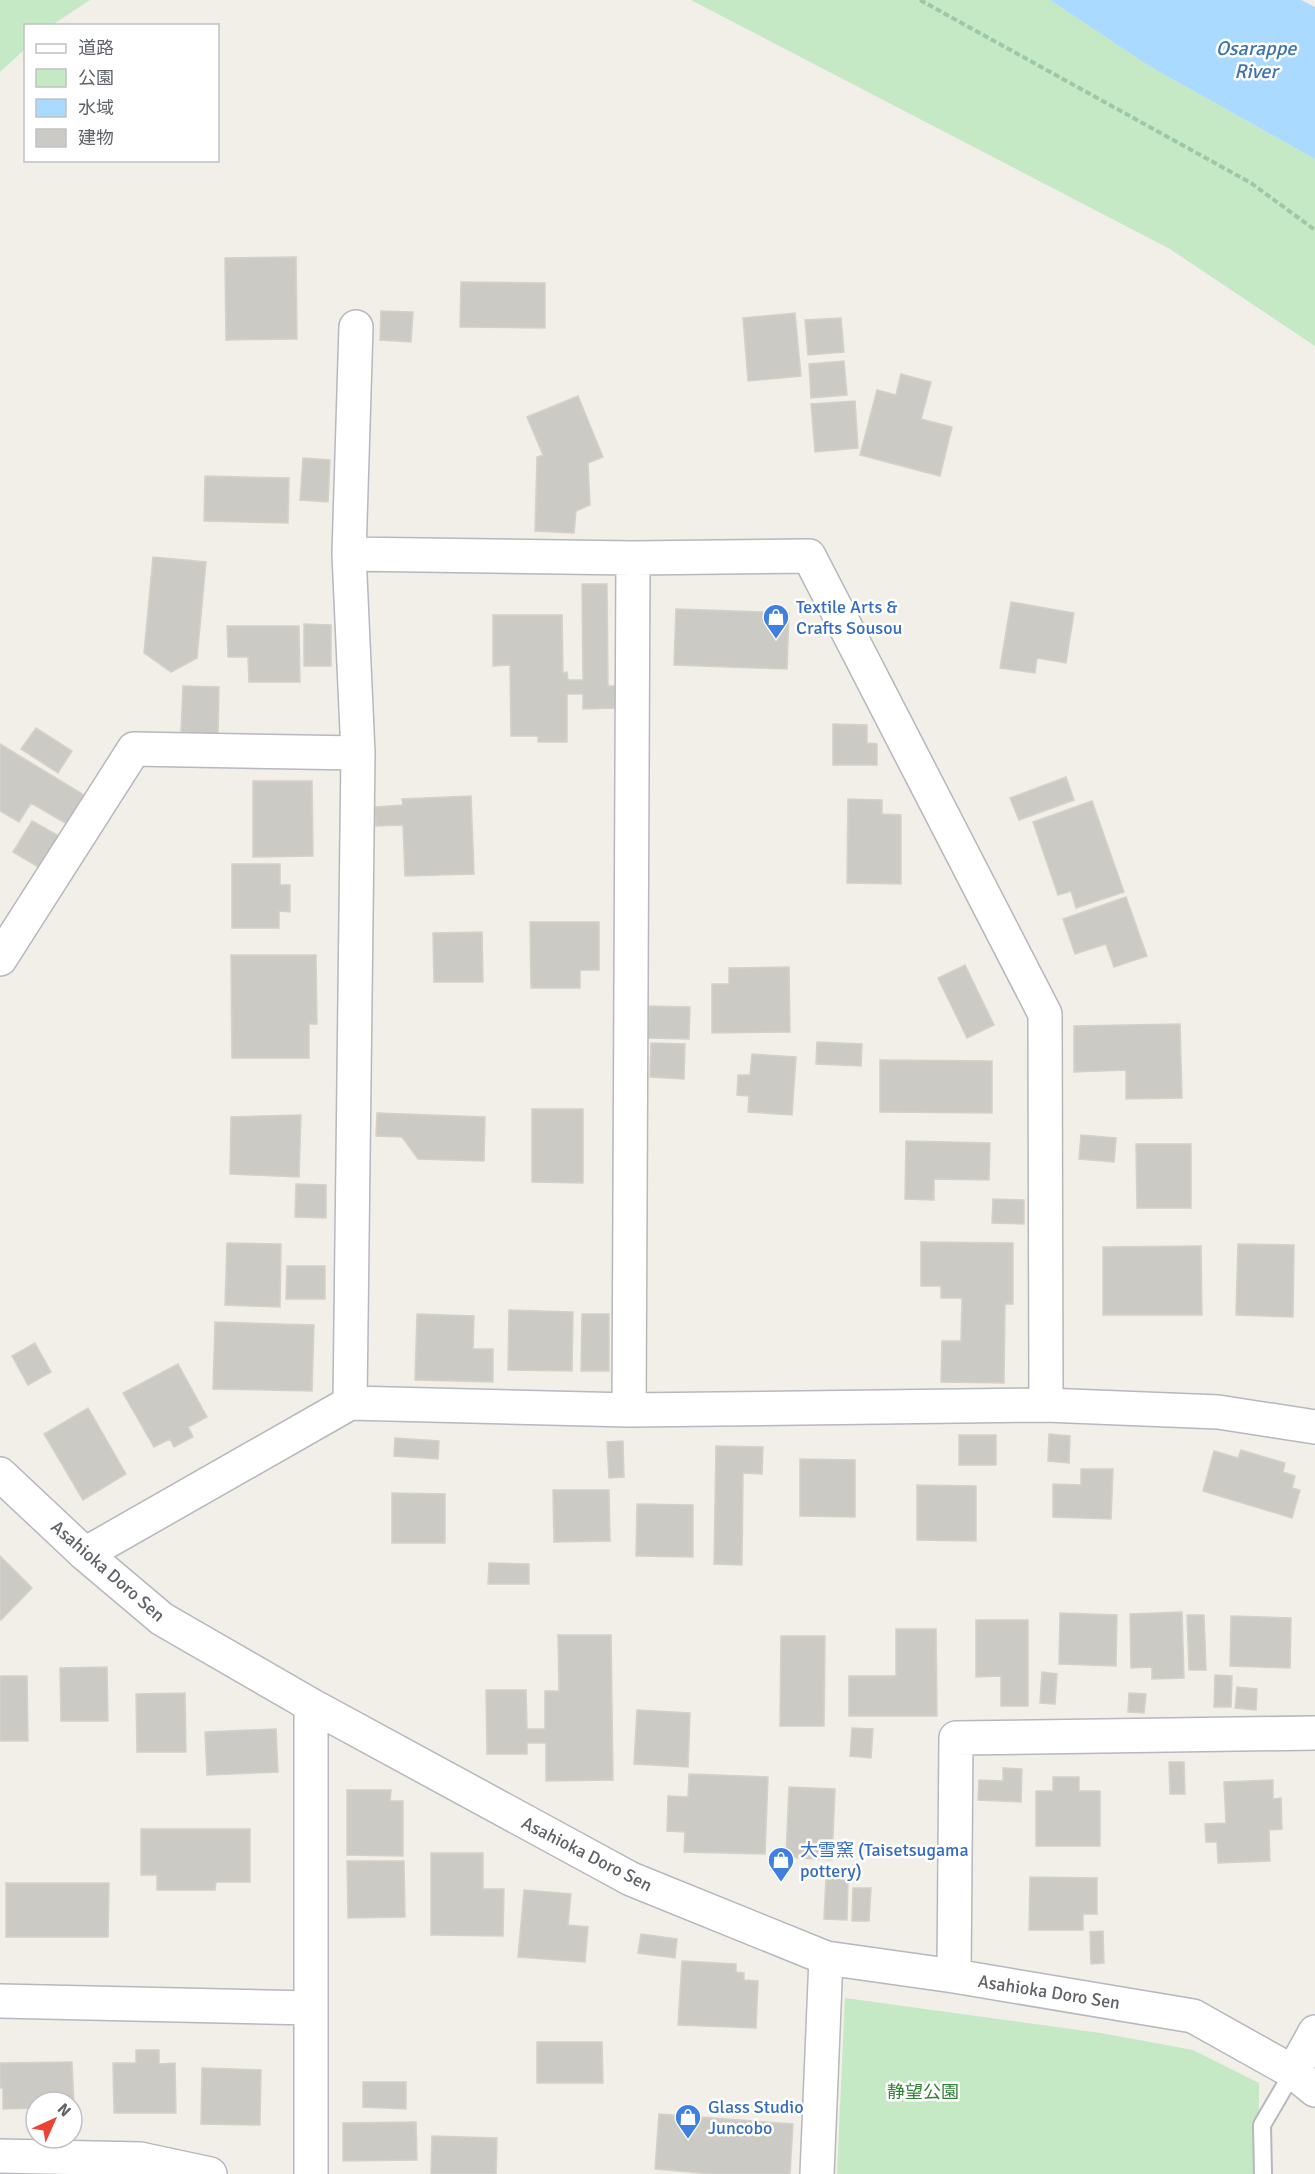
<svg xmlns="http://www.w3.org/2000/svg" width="1315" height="2174" font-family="Signika,'Noto Sans JP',sans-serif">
	<rect width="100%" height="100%" fill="#f1efe8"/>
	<path fill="#c5e8c5" d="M 0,0 L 90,0 L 52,25 L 26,26 L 25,49 L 0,72 Z
		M 691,0 L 1050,0 L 1149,66 L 1315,159 L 1315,346 L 1170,249 Z
		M 845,1998 L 1101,2033 L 1193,2050 L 1259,2083 L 1259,2174 L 837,2174 Z"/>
	<path fill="#aadaff" d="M 1050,0 L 1301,0 L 1315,7 L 1315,159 L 1149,66 Z"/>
	<path fill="#cccac5" stroke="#d6d1c6" stroke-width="1.5" d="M 296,257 L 297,339 L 226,340 L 225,258 Z
		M 461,282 L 545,283 L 545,328 L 460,327 Z
		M 381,311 L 413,312 L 411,342 L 380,340 Z
		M 795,313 L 801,376 L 748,381 L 743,318 Z
		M 841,318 L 844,352 L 808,355 L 805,320 Z
		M 844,361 L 847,395 L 811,398 L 809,364 Z
		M 901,374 L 931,382 L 921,419 L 952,427 L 940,476 L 860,455 L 877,390 L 896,395 Z
		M 578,396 L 603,457 L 588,463 L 590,505 L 576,511 L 574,533 L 535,531 L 537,457 L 543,455 L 527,417 Z
		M 855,401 L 858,448 L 815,452 L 811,404 Z
		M 303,458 L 330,460 L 328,502 L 300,500 Z
		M 205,476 L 289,478 L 288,523 L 204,521 Z
		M 153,557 L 206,562 L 197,658 L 171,672 L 144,653 Z
		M 582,584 L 607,584 L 608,686 L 617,686 L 617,708 L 583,709 L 583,694 L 567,694 L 567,742 L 538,742 L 538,736 L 511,736 L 510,665 L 493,666 L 493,615 L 562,615 L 563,673 L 567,672 L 568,680 L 583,680 Z
		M 1011,602 L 1074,613 L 1066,663 L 1037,658 L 1035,673 L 1000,668 Z
		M 676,609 L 789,613 L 787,669 L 674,665 Z
		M 304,624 L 331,625 L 331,666 L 304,666 Z
		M 227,626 L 299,626 L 300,682 L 249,682 L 248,657 L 228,657 Z
		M 183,686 L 219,687 L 218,734 L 181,732 Z
		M 833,724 L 867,725 L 867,743 L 877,744 L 877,765 L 833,765 Z
		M 36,728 L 72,751 L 58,773 L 21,749 Z
		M 0,744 L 84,795 L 67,824 L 31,803 L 19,822 L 0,811 Z
		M 1066,777 L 1074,800 L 1019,820 L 1010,798 Z
		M 253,781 L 312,781 L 313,856 L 253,857 Z
		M 471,796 L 474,874 L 405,876 L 403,825 L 376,826 L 375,807 L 403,805 L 402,799 Z
		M 848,799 L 882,800 L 882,814 L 901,815 L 901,884 L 847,883 Z
		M 1092,801 L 1124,892 L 1076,908 L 1071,891 L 1058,895 L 1033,822 Z
		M 32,821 L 59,836 L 40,868 L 13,852 Z
		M 232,864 L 280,864 L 280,885 L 290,885 L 290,912 L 279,911 L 279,928 L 232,928 Z
		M 1126,897 L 1147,956 L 1114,967 L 1106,944 L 1075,954 L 1063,919 Z
		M 530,922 L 599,922 L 599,970 L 580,970 L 580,988 L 531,988 Z
		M 482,932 L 483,982 L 434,982 L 433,933 Z
		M 231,955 L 316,955 L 317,1024 L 309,1024 L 309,1058 L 232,1058 Z
		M 965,965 L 994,1025 L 967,1038 L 938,978 Z
		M 789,967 L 790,1032 L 712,1033 L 712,984 L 729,984 L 729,968 Z
		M 649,1006 L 690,1007 L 689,1039 L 648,1038 Z
		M 1180,1024 L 1182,1098 L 1126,1099 L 1126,1070 L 1074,1072 L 1074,1026 Z
		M 817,1042 L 862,1044 L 861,1066 L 816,1064 Z
		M 651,1043 L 685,1044 L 684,1079 L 650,1077 Z
		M 752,1054 L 796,1057 L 792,1115 L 748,1112 L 749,1096 L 737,1095 L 738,1075 L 750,1075 Z
		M 880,1060 L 992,1061 L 992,1113 L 880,1112 Z
		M 532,1109 L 583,1109 L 583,1183 L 532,1182 Z
		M 377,1113 L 485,1117 L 484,1161 L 418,1159 L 402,1137 L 376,1136 Z
		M 301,1115 L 299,1177 L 230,1174 L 231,1117 Z
		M 1081,1135 L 1116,1138 L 1114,1162 L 1079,1159 Z
		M 906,1141 L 990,1143 L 989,1180 L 934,1179 L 934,1200 L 905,1199 Z
		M 1136,1144 L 1191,1144 L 1191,1208 L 1137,1208 Z
		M 296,1184 L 326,1185 L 326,1218 L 295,1217 Z
		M 993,1199 L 1024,1200 L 1024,1224 L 992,1223 Z
		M 921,1242 L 1013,1243 L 1013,1304 L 1005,1304 L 1004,1383 L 941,1382 L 942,1341 L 961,1341 L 962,1298 L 941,1298 L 941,1286 L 921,1286 Z
		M 227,1243 L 281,1244 L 280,1307 L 225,1305 Z
		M 1238,1244 L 1294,1245 L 1293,1317 L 1236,1315 Z
		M 1201,1246 L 1202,1315 L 1103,1315 L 1103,1247 Z
		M 287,1266 L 325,1266 L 325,1299 L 286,1299 Z
		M 509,1310 L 573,1312 L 572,1371 L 508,1370 Z
		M 417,1314 L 474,1316 L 473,1349 L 493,1349 L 493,1382 L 415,1380 Z
		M 582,1314 L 609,1314 L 609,1371 L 581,1371 Z
		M 215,1322 L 314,1325 L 312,1391 L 213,1389 Z
		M 35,1343 L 51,1372 L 28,1385 L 12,1356 Z
		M 178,1364 L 207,1417 L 188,1427 L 193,1437 L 174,1447 L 170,1439 L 154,1447 L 123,1393 Z
		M 88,1408 L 126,1474 L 83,1500 L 44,1434 Z
		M 1049,1434 L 1070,1436 L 1069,1463 L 1048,1461 Z
		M 959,1435 L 996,1435 L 996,1465 L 959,1465 Z
		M 395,1438 L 439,1441 L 438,1459 L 394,1456 Z
		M 623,1441 L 624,1477 L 609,1478 L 607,1442 Z
		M 716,1446 L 763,1447 L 762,1474 L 743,1473 L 742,1565 L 714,1564 Z
		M 1241,1450 L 1285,1463 L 1283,1472 L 1295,1476 L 1292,1488 L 1300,1490 L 1292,1518 L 1203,1491 L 1214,1451 L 1238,1458 Z
		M 800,1459 L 855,1460 L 855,1517 L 800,1516 Z
		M 1081,1469 L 1113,1469 L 1111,1519 L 1053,1517 L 1053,1484 L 1081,1485 Z
		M 917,1485 L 976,1486 L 976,1541 L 917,1540 Z
		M 553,1490 L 609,1490 L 610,1541 L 554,1542 Z
		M 392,1493 L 445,1494 L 445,1543 L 392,1543 Z
		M 637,1504 L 693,1505 L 693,1557 L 636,1556 Z
		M 0,1556 L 32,1588 L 1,1620 L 0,1619 Z
		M 489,1563 L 529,1564 L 529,1584 L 488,1584 Z
		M 1182,1612 L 1184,1678 L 1152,1679 L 1152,1667 L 1131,1668 L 1130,1614 Z
		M 1060,1613 L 1117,1615 L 1116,1666 L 1059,1664 Z
		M 1187,1615 L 1204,1615 L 1206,1670 L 1189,1670 Z
		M 1231,1616 L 1291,1618 L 1290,1668 L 1230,1666 Z
		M 976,1620 L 1028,1620 L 1028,1706 L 1001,1706 L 1001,1676 L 976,1677 Z
		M 896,1629 L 936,1629 L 937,1716 L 849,1716 L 849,1676 L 896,1676 Z
		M 558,1635 L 611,1635 L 613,1780 L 546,1781 L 546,1743 L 527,1743 L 527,1754 L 487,1754 L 486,1690 L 526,1690 L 527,1729 L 545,1729 L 545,1691 L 559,1691 Z
		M 781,1636 L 825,1636 L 824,1726 L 780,1726 Z
		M 107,1667 L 108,1721 L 61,1721 L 60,1668 Z
		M 1042,1672 L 1057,1674 L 1055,1704 L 1040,1703 Z
		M 1215,1675 L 1232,1676 L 1231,1707 L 1214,1707 Z
		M 0,1676 L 27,1676 L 28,1741 L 0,1741 Z
		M 1237,1687 L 1257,1689 L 1256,1710 L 1235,1708 Z
		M 185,1693 L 186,1752 L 137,1752 L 136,1694 Z
		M 1129,1693 L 1146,1694 L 1144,1713 L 1128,1712 Z
		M 637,1710 L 690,1713 L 688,1767 L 634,1764 Z
		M 852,1728 L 873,1729 L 871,1758 L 850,1756 Z
		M 276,1729 L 278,1772 L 207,1775 L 205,1732 Z
		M 1169,1762 L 1184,1762 L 1185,1794 L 1170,1794 Z
		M 1003,1768 L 1022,1769 L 1021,1802 L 978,1800 L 979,1780 L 1003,1781 Z
		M 689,1774 L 768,1777 L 765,1854 L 684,1852 L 685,1832 L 667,1831 L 668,1796 L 688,1797 Z
		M 1053,1777 L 1079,1777 L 1079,1791 L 1100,1791 L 1100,1846 L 1036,1846 L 1036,1791 L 1053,1791 Z
		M 1273,1780 L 1273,1799 L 1281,1798 L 1282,1829 L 1269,1830 L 1270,1861 L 1218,1863 L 1217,1842 L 1206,1842 L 1205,1824 L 1226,1823 L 1224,1782 Z
		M 789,1787 L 835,1789 L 832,1860 L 786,1857 Z
		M 347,1790 L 391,1790 L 390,1801 L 403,1801 L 403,1856 L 347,1855 Z
		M 141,1829 L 250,1829 L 250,1882 L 216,1882 L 215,1890 L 157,1890 L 157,1875 L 141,1875 Z
		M 431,1853 L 483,1853 L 483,1889 L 504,1889 L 503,1936 L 431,1935 Z
		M 347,1861 L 404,1861 L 405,1917 L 348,1918 Z
		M 1030,1877 L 1097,1878 L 1097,1914 L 1083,1914 L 1083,1930 L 1029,1930 Z
		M 826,1878 L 848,1879 L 847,1920 L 824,1919 Z
		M 6,1883 L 109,1883 L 108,1937 L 6,1937 Z
		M 853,1888 L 871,1888 L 869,1921 L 852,1921 Z
		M 524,1890 L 571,1894 L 568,1925 L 588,1927 L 585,1962 L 518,1957 Z
		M 1103,1931 L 1104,1963 L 1091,1964 L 1090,1932 Z
		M 641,1934 L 677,1939 L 675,1958 L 638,1953 Z
		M 682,1961 L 736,1964 L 736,1972 L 744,1973 L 744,1980 L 758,1981 L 756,2028 L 678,2025 Z
		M 537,2042 L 602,2042 L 603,2083 L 537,2083 Z
		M 136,2050 L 159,2050 L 159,2064 L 175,2063 L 176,2113 L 114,2113 L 113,2063 L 136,2063 Z
		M 72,2062 L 74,2107 L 72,2102 L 36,2102 L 36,2108 L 3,2109 L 3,2088 L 0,2088 L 0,2063 Z
		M 202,2068 L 261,2070 L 260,2125 L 201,2124 Z
		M 363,2082 L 406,2082 L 406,2109 L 363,2107 Z
		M 659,2114 L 793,2124 L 790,2174 L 713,2174 L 655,2169 Z
		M 416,2122 L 417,2160 L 343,2161 L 343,2123 Z
		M 432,2136 L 497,2138 L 496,2174 L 431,2174 Z"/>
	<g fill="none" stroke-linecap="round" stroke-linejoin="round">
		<g stroke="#b5b8bc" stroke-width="20">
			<path id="service" d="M 1263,2174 L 1262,2125 L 1293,2072"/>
		</g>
		<g stroke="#b5b8bc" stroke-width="36">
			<path id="minor" d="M 349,554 L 633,558 L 809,556 L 1045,1014 L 1046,1405
				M 0,959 L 134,749 L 358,753
				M 350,1403 L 358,753 L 349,554 L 356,327
				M 629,1410 L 633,558
				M 0,1474 L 85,1554 L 162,1619 L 311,1705 L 631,1879 L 826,1958 L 954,1976 L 1193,2016 L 1293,2072 L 1315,2090
				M 85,1554 L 350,1403 L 629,1410 L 1046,1405 L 1218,1412 L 1315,1427
				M 311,1705 L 311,2174
				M 954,1976 L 956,1738 L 1315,1733
				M 0,2001 L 311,2008
				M 1293,2072 L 1315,2032
				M 0,2156 L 140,2159 L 210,2174
				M 817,2174 L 826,1958"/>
		</g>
		<path stroke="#9cc7a9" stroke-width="4" stroke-dasharray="6 3" stroke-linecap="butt" d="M 920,0 L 1251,183 L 1315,230"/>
		<use href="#service" stroke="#fff" stroke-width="16"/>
		<use href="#minor" stroke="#fff" stroke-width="33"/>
	</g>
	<defs>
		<g id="shop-pin" transform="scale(1.35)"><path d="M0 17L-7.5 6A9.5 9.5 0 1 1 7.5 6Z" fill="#3f7fe0" stroke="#fff"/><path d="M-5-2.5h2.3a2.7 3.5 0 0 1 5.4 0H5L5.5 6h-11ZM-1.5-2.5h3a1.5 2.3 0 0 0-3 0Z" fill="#fff"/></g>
	</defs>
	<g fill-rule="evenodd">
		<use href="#shop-pin" x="776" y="617"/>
		<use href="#shop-pin" x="781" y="1860"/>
		<use href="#shop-pin" x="688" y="2117"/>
	</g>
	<g text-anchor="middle" stroke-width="5" stroke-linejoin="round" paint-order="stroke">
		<g font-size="18" fill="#366cbe" stroke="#fff" text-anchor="start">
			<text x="796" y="613">Textile Arts &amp;<tspan x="796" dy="21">Crafts Sousou</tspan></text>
			<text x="800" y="1856">大雪窯 (Taisetsugama<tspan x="800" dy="21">pottery)</tspan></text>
			<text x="708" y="2113">Glass Studio<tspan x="708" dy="21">Juncobo</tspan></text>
		</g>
		<g font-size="18" fill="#5f6368" stroke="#fff">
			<text transform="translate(108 1571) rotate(41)" y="6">Asahioka Doro Sen</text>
			<text transform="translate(587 1854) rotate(27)" y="6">Asahioka Doro Sen</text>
			<text transform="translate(1049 1992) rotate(9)" y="6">Asahioka Doro Sen</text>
		</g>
		<g font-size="18" fill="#348238" stroke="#fff">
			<text x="923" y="2098">静望公園</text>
		</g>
		<g font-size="20" font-style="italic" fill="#4174aa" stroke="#fff">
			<text x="1256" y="55">Osarappe<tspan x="1256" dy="23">River</tspan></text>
		</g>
	</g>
	<rect x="24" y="24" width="195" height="138" fill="#ffffff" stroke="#bfc1c3" stroke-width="1.5"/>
	<rect x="36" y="44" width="30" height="9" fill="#ffffff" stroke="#bfc1c3" stroke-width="1.5"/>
	<text x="78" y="54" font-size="18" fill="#5f6368">道路</text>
	<rect x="36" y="69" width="30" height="18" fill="#c5e8c5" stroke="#bfc1c3" stroke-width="1.5"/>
	<text x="78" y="84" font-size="18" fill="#5f6368">公園</text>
	<rect x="36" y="99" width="30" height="18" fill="#aadaff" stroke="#bfc1c3" stroke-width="1.5"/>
	<text x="78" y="114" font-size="18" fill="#5f6368">水域</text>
	<rect x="36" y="129" width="30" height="18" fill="#cccac5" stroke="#bfc1c3" stroke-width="1.5"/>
	<text x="78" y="144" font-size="18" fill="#5f6368">建物</text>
	<g transform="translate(54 2120) rotate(45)"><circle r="28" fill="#ffffff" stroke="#bfc1c3" stroke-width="1.5"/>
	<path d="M0-4.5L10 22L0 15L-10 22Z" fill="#ea4335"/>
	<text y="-9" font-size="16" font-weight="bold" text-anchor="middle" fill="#5f6368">N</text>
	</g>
</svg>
